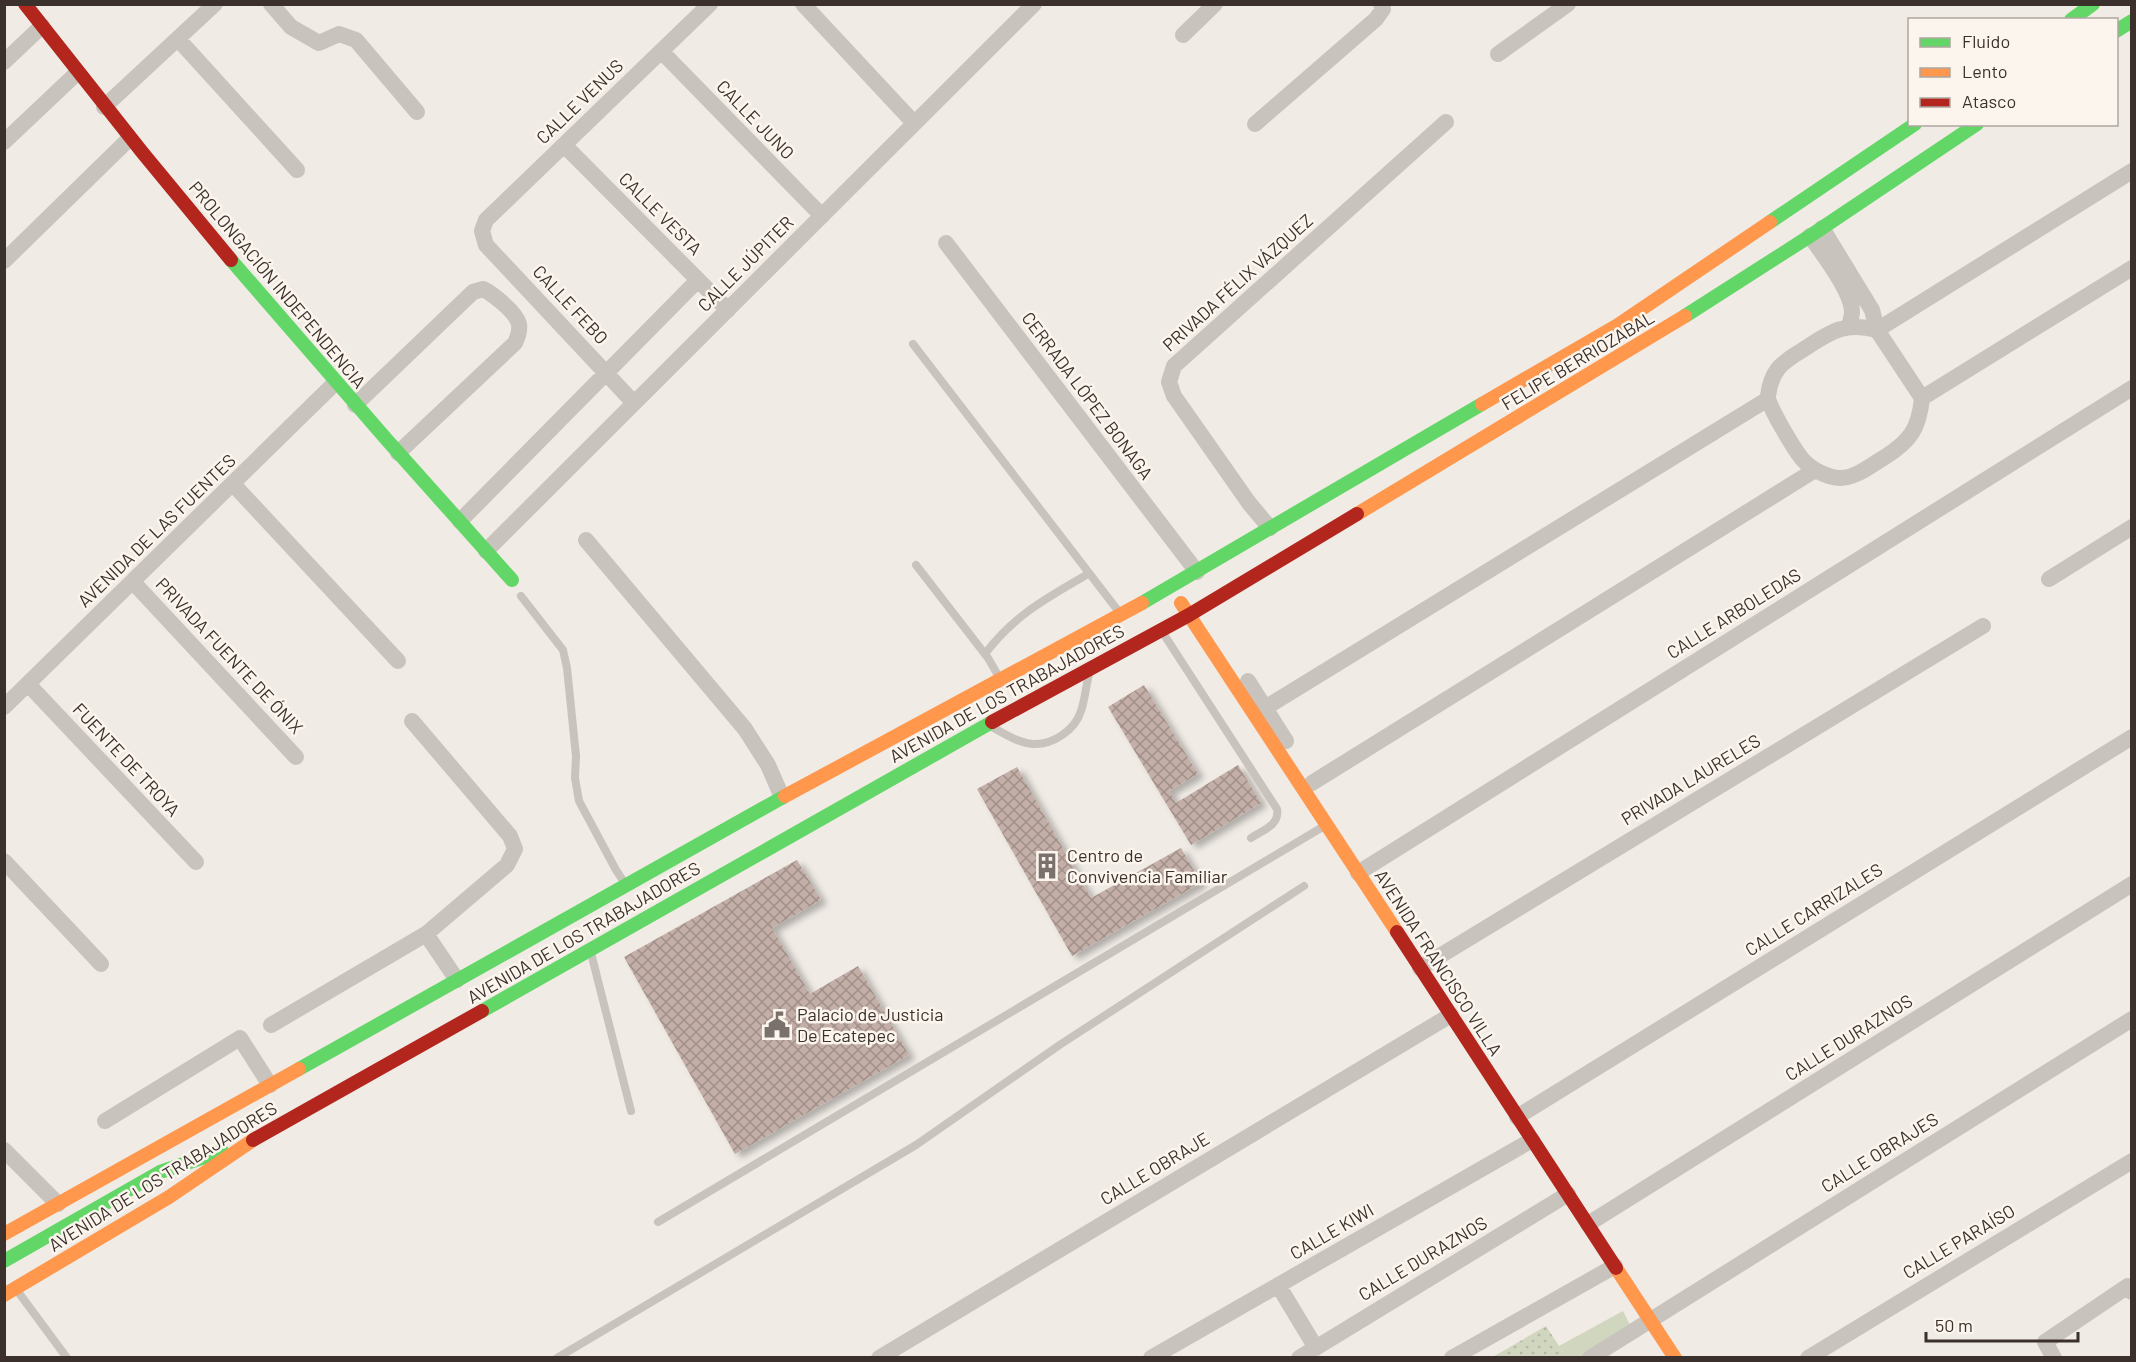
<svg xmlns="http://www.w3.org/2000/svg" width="2136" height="1362" font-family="Barlow,sans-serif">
	<defs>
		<pattern id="park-dots" width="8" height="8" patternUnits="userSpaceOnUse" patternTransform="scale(1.5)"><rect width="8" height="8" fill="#d1d6bf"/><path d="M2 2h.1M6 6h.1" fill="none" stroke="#b4b8a4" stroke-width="1.8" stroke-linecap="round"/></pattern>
		<pattern id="building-cross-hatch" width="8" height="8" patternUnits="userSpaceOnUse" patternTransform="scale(1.5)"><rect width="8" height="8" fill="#c3afa7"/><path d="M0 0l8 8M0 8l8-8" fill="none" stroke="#a08f88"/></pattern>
		<filter id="shadow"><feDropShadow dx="6" dy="4" stdDeviation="3" flood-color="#0004"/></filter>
	</defs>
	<rect width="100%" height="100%" fill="#f0ebe5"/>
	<path fill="url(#park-dots)" d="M 1546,1326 L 1566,1357 L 1491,1358 Z"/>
	<path fill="#d1d6bf" d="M 1623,1311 L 1632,1329 L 1583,1357 L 1566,1357 L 1559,1346 Z"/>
	<path fill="url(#building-cross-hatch)" filter="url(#shadow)" d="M 1144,685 L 1198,774 L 1169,791 L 1176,803 L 1238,765 L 1261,803 L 1191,845 L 1108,707 Z
		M 1017,767 L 1091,898 L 1181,848 L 1201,883 L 1072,956 L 977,789 Z
		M 797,860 L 821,900 L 772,928 L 810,994 L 858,966 L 909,1055 L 735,1154 L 624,957 Z"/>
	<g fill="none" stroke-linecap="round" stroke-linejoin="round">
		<path stroke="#c9c3be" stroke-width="8" d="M 913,344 L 1119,612
			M 916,565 L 988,658 L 999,677
			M 521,596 L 563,650 L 567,668 L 576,756 L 575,778 L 579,801 L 616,870 L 624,882
			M 1163,633 L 1277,809 C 1280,825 1263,830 1251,838
			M 985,654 C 1013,616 1048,597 1088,574
			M 990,726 C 1003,733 1018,743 1033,744 C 1053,745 1075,730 1081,711 C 1085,699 1086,686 1089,674
			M 591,953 L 631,1111
			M 658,1222 L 1326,825
			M 16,1289 L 67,1358
			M 557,1358 L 916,1145 L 1061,1044 L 1304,886"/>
		<path stroke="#c9c3be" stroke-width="16" d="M 271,4 L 291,27 L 319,43 L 339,34 L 356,40 L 417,112
			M 803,4 L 914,123
			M 1183,35 L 1215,4
			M 178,39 L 297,170
			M 661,51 L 822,216
			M 1498,54 L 1568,4
			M 4,62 L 42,26
			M 104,107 L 215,4
			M 1255,124 L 1376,19 L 1383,9 L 1381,4
			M 4,142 L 77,73
			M 564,145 L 728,310
			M 1822,228 L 1872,310 L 1877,330 L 1922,398 C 1919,429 1910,441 1885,457 C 1871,465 1856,478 1840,478 C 1828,478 1811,469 1803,460 C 1796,452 1767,405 1768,396 C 1771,371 1781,363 1801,351 C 1829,333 1843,321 1877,330 L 2132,171
			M 1810,236 C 1822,253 1852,292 1852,312 C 1852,316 1850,322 1849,326
			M 946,243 L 1197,572
			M 4,261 L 129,139
			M 1922,398 L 2132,268
			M 634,403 L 486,245 L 482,231 L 486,220 L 710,4
			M 355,405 L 473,292 L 483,289 C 493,294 516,312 519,324 C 520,331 518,337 515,343 L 398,453
			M 233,484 L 398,661
			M 460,521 L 698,280
			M 1270,528 L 1249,503 L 1174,396 L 1169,382 L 1174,366 L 1446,122
			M 586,540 L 745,729 L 768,765 L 782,797
			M 486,551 L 1034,4
			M 2049,579 L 2132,527
			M 133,582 L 296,757
			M 1248,681 L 1286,741
			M 28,684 L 196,862
			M 4,707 L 335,383
			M 1265,708 L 1768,399
			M 1312,783 L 1815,470
			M 4,861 L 101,964
			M 1358,873 L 2132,388
			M 426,934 L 457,980
			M 1420,968 L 1983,626
			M 271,1025 L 426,934 L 507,865 L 515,849 L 510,836 L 412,721
			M 1517,1117 L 2132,737
			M 105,1121 L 240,1038 L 270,1085
			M 4,1150 L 58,1204
			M 1588,1224 L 2132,884
			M 1278,1285 L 1316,1348
			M 879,1358 L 1451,1015
			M 1151,1358 L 1532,1140
			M 1299,1358 L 1568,1194
			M 1452,1358 L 1615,1266
			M 1590,1358 L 2132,1019
			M 1808,1358 L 2132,1161
			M 2054,1358 L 2045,1342 L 2128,1286 L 2132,1292"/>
		<path stroke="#63d668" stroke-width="14" d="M 2071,20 L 2093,4
			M 2116,31 L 2132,21
			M 1770,222 L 1915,124
			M 231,260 L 387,440 L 512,580
			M 1685,316 L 1810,236 L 1977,124
			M 1142,603 L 1482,404
			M 482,1011 L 992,722
			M 299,1069 L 785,796
			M 4,1261 L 160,1172 L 222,1151"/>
		<path stroke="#ff974d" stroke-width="14" d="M 1482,404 L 1618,325 L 1770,222
			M 1357,514 L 1685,316
			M 1181,603 L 1397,932
			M 785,796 L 1142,603
			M 4,1234 L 299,1069
			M 1616,1268 L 1675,1358
			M 4,1295 L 169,1197 L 253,1140"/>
		<path stroke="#b3261e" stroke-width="14" d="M 25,4 L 142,152 L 231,260
			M 992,722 L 1189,615 L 1357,514
			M 1397,932 L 1616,1268
			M 253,1140 L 482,1011"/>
	</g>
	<defs>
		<g id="building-bare" transform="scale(2.07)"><path d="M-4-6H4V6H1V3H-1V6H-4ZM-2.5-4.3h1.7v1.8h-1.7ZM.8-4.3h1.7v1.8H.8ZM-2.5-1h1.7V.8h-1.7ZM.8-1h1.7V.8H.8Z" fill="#7a716c" stroke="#fbf5ee" stroke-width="2.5" paint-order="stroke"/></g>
		<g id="civic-bare" transform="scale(2.07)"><path d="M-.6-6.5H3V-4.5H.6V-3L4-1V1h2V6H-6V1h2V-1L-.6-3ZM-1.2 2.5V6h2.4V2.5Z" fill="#7a716c" stroke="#fbf5ee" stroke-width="2.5" paint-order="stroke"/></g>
	</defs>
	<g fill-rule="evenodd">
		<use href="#building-bare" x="1047" y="866"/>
		<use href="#civic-bare" x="777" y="1025"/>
	</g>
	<g text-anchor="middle" stroke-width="5" stroke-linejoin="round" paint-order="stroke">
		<g font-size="18" fill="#3b302b" stroke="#fbf5ee">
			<text transform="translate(580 102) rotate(-44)" y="6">CALLE VENUS</text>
			<text transform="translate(755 120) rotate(46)" y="6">CALLE JUNO</text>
			<text transform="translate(660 214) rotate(45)" y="6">CALLE VESTA</text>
			<text transform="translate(746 264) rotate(-45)" y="6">CALLE JÚPITER</text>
			<text transform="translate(1238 283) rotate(-42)" y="6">PRIVADA FÉLIX VÁZQUEZ</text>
			<text transform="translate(277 285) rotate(50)" y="6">PROLONGACIÓN INDEPENDENCIA</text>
			<text transform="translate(570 305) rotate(47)" y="6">CALLE FEBO</text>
			<text transform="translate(1578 361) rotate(-31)" y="6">FELIPE BERRIOZABAL</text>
			<text transform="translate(1087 396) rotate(53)" y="6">CERRADA LÓPEZ BONAGA</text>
			<text transform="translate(157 531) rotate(-44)" y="6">AVENIDA DE LAS FUENTES</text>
			<text transform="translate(1734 614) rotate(-32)" y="6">CALLE ARBOLEDAS</text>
			<text transform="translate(229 656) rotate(47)" y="6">PRIVADA FUENTE DE ÓNIX</text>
			<text transform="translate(1007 694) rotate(-29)" y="6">AVENIDA DE LOS TRABAJADORES</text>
			<text transform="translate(126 760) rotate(47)" y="6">FUENTE DE TROYA</text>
			<text transform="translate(1691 780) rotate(-31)" y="6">PRIVADA LAURELES</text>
			<text transform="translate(1814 910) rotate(-32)" y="6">CALLE CARRIZALES</text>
			<text transform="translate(584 933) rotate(-30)" y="6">AVENIDA DE LOS TRABAJADORES</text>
			<text transform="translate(1438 963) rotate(57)" y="6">AVENIDA FRANCISCO VILLA</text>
			<text transform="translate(1849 1038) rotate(-32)" y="6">CALLE DURAZNOS</text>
			<text transform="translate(1880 1153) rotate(-32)" y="6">CALLE OBRAJES</text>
			<text transform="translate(1155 1169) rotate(-31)" y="6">CALLE OBRAJE</text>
			<text transform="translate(163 1177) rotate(-32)" y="6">AVENIDA DE LOS TRABAJADORES</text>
			<text transform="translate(1332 1232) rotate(-30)" y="6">CALLE KIWI</text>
			<text transform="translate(1959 1242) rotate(-31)" y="6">CALLE PARAÍSO</text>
			<text transform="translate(1423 1259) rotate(-31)" y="6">CALLE DURAZNOS</text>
		</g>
		<g font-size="18" fill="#3b302b" stroke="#fbf5ee" text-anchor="start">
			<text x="1067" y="862">Centro de<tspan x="1067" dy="21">Convivencia Familiar</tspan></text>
			<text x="797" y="1021">Palacio de Justicia<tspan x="797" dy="21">De Ecatepec</tspan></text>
		</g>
	</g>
	<rect width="2136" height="1362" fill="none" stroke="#3b302b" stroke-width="12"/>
	<rect x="1908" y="18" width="210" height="108" fill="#fbf5ee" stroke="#aea6a0" stroke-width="1.5"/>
	<rect x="1920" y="38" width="30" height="9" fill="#63d668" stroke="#aea6a0" stroke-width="1.5"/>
	<text x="1962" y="48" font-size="18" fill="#3b302b">Fluido</text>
	<rect x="1920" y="68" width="30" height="9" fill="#ff974d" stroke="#aea6a0" stroke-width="1.5"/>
	<text x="1962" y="78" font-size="18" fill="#3b302b">Lento</text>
	<rect x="1920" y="98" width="30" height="9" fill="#b3261e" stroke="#aea6a0" stroke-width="1.5"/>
	<text x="1962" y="108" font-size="18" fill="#3b302b">Atasco</text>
	<path d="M1926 1332v9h152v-9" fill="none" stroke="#3b302b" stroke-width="3"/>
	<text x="1935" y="1332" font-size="18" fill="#3b302b" stroke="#fbf5ee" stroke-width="4.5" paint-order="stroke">50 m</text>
</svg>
